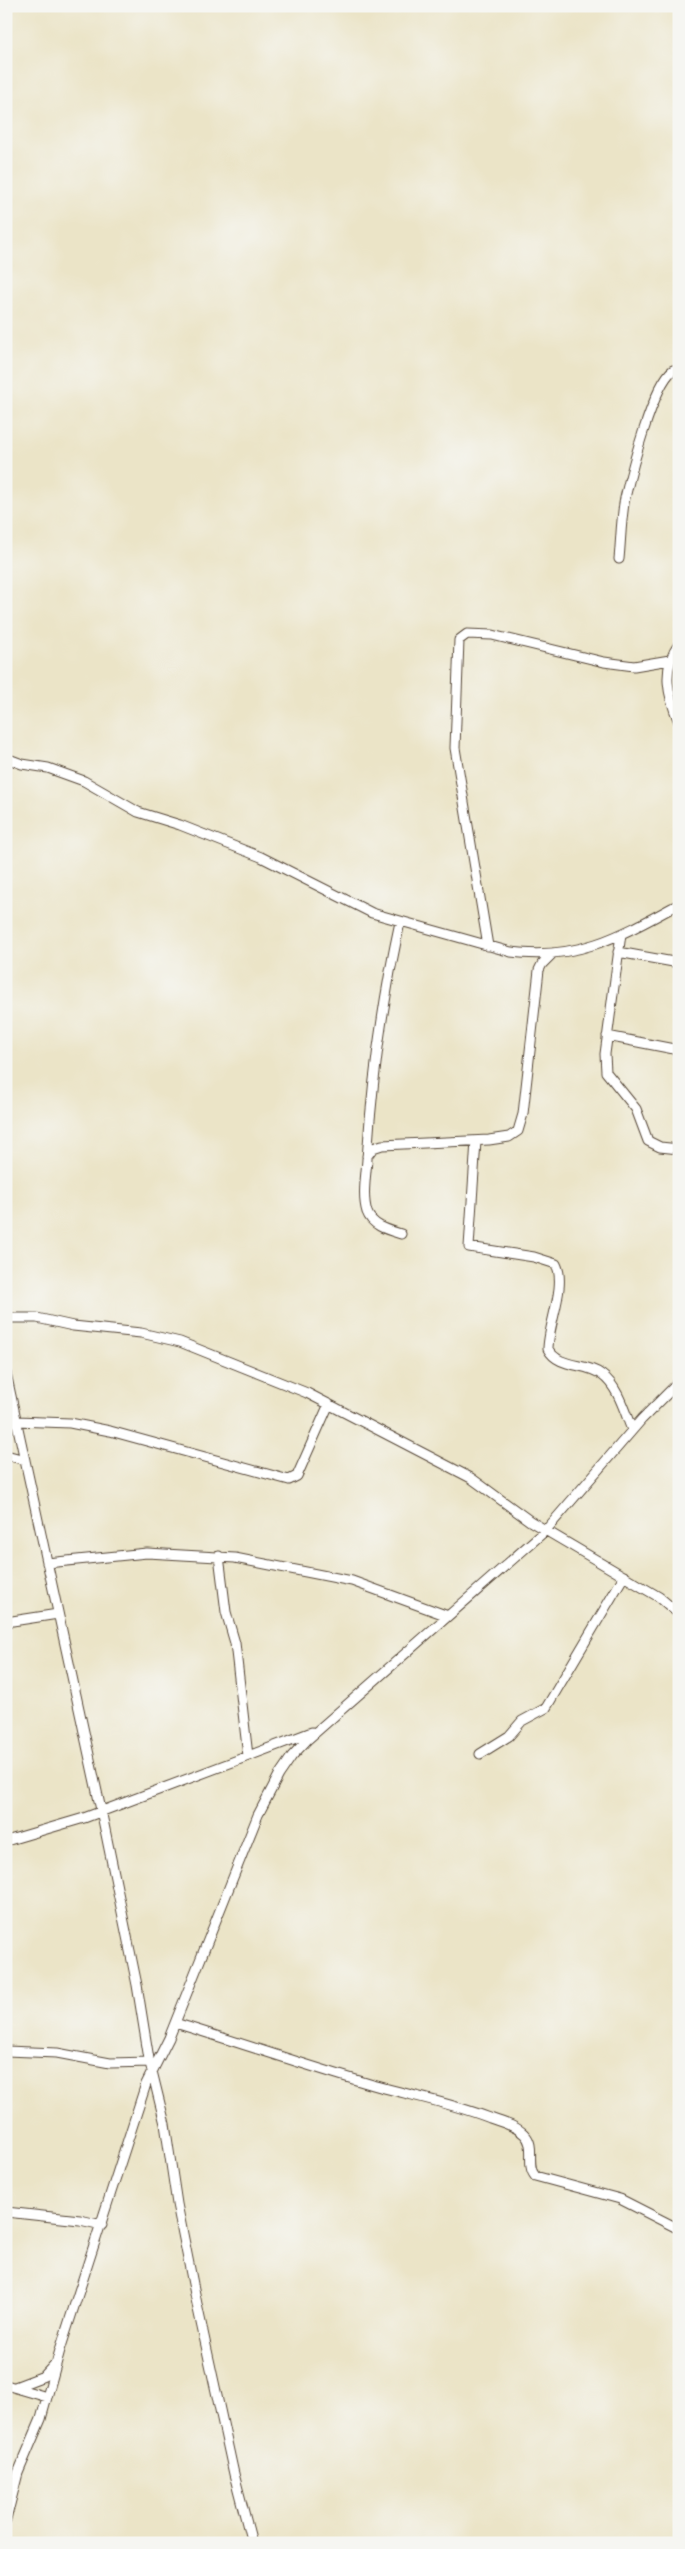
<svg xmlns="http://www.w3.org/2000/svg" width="685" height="2549" font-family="Delius,sans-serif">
	<rect width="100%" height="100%" fill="#f6f6f2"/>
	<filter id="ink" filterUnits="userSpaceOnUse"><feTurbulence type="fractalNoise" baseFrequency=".02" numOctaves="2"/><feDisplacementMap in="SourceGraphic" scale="10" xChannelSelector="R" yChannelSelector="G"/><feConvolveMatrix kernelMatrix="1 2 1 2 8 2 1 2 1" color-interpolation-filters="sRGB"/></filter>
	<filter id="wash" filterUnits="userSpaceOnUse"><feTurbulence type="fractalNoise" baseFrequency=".0096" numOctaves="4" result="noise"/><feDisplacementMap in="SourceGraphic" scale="20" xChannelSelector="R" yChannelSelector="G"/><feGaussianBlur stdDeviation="1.12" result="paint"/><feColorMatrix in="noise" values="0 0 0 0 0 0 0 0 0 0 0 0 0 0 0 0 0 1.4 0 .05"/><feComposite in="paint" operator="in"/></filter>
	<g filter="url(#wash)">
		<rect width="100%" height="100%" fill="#ebe4c7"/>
	</g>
	<g filter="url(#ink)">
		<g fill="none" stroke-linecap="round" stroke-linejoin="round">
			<g stroke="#554637" stroke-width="11">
				<path id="street" d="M 619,559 C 621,539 621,518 625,498 C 631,472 653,385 673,370 L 679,371
					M 679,644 C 661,669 668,696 679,722
					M 6,758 L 22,764 L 48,768 L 84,781 L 138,812 L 180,825 L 261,857 L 372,913 L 511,952 C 578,961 622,935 679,904
					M 400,922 C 383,1000 372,1080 367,1159 C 366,1176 362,1196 367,1212 C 372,1226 388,1230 401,1234
					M 621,934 L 605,1054 L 606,1072 L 636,1109 L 648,1141 L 660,1147 L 679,1149
					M 488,946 L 455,748 L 459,640 L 467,634 L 492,635 L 604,662 L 634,666 L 670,660
					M 618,952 L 679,963
					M 607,1036 L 679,1050
					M 476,1141 L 469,1247 L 534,1257 L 556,1264 C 567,1285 548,1325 548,1349 C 559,1369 586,1362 602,1375 C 618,1386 625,1413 632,1430
					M 367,1156 L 373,1148 L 382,1145 L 489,1140 L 509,1137 L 518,1131 L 523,1114 L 539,970 L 542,964 L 553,953
					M 6,1318 L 37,1318 L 73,1326 L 141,1333 L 180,1342 L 307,1393 L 471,1478 L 530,1521 L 659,1597 L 679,1614
					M 6,1373 L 101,1810 L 137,1985 L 149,2059 L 165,2124 L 177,2204 L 198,2309 L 234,2474 L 252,2543
					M 16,1421 L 70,1423 L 110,1431 L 289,1480 L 297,1476 L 329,1404
					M 6,1455 L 25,1460
					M 219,1556 L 226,1612 L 235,1643 L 248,1756
					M 47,1563 L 147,1553 L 235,1558 L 352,1581 L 448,1616
					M 6,1622 L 58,1614
					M 480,1754 L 509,1736 L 522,1721 L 546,1708 L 624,1576
					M 6,1841 L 84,1818 L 312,1732
					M 175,2023 C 241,2043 307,2066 373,2085 C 413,2096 452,2103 490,2118 C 501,2122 515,2125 524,2134 C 537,2146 525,2164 535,2176 L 620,2199 L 679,2229
					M 6,2051 L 57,2053 L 110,2063 L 150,2062
					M 6,2212 L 80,2220 L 102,2225
					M 6,2385 L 47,2397
					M 15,2387 L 44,2376 L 54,2365
					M 6,2520 L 18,2473 L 41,2419 L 60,2350 L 146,2084 L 169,2038 L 258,1815 L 279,1775 L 292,1756 L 308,1739 L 546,1530 L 642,1419 L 679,1382"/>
			</g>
			<use href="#street" stroke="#fff" stroke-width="9"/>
		</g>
	</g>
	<rect width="685" height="2549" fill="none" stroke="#f6f6f2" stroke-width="25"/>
</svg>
